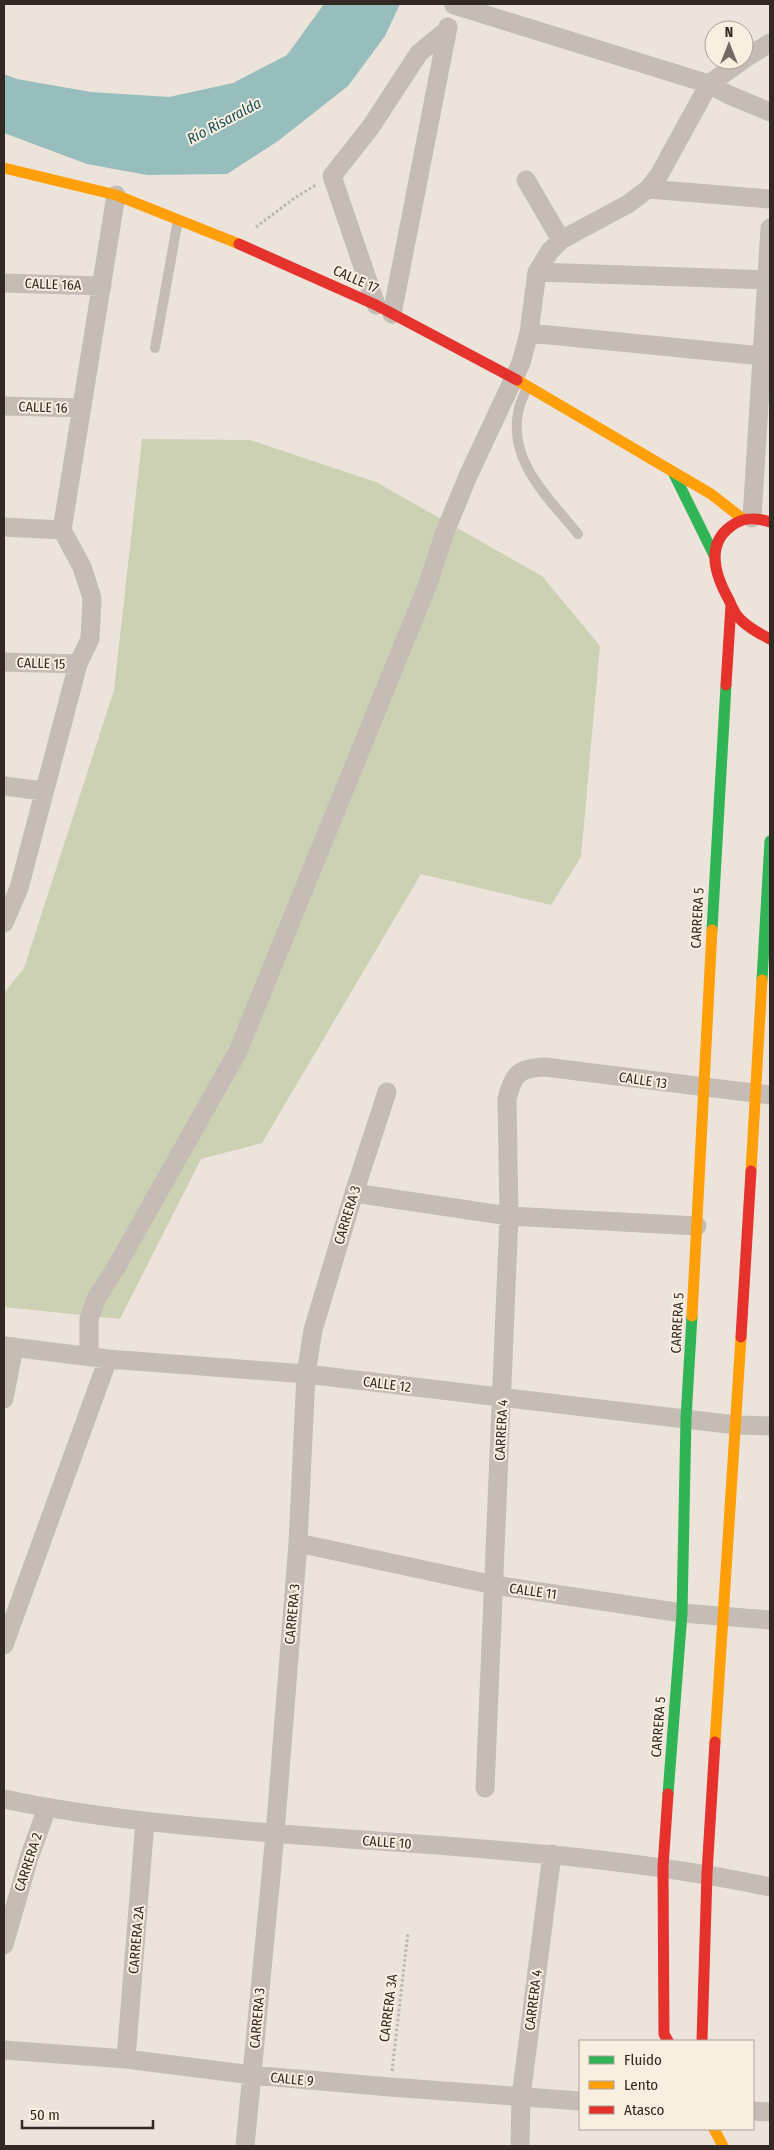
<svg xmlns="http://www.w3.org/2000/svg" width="774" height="2150" font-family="'Fira Sans Condensed',sans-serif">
	<rect width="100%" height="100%" fill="#ece4db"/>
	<path fill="#ccd1b4" d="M 142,439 L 250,440 L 376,482 L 542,576 L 600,646 L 581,857 L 551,905 L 421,874 L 262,1143 L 201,1159 L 120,1319 L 4,1307 L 4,993 L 24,968 L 114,690 Z"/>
	<path fill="#97bdbd" d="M 324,4 L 400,4 L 385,36 L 348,86 L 278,141 L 227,174 L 147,175 L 87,164 L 4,133 L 4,74 L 17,79 L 91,92 L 169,97 L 233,83 L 287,55 Z"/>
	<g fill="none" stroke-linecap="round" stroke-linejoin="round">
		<path stroke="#bcb4ae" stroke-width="3" stroke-dasharray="2.5 2.5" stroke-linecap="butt" d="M 256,227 L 296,197 L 316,185
			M 392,2071 L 408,1932"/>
		<path stroke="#c4bcb5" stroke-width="10" d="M 155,348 L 178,220
			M 527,387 C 524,396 519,404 518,413 C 509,463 549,498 578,534"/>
		<path stroke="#c4bcb5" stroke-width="19" d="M 454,5 L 709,84 L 729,95 L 770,112
			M 744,59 L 770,43
			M 526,180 L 561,240
			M 648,189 L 770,199
			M 537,272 L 770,280
			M 4,283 L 102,286
			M 376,305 L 332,176 L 370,128 L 419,53 L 447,30
			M 392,314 L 448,27
			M 529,333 L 762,356
			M 4,406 L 82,408
			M 752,518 L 770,228
			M 4,527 L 62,530
			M 4,662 L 78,664
			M 4,786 L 43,791
			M 4,923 L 19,888 L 78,664 L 90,639 L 92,598 L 82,567 L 62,530 L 116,195
			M 354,1193 L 509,1216 L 697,1226
			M 4,1346 L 108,1359 L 306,1374 L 736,1425 L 770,1426
			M 89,1356 L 89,1319 L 97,1297 L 114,1271 L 238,1051 L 428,584 L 445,532 L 468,476 L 521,363 L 529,333 L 537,272 L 550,251 L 561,240 L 628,204 L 648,189 L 659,175 L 709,84 L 743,60
			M 4,1399 L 14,1347
			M 298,1543 L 494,1585 L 682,1613 L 770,1620
			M 4,1645 L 108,1359
			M 485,1788 L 509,1216 L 507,1099 C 513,1074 519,1068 545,1067 L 770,1095
			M 4,1799 C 74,1814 144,1822 215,1828 C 400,1846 587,1848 770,1887
			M 4,1945 L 29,1858 L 47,1808
			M 4,2050 L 126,2059 L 252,2075 L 390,2087 L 580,2101
			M 126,2059 L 145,1821
			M 753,2111 L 770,2112
			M 245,2146 L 275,1834 L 298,1543 L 306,1374 L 313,1330 L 354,1193 L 387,1092
			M 520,2146 L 521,2097 L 552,1854"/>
		<path stroke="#30b455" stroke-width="11" d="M 673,472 L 714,555
			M 712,930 L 726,685
			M 762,980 L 770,841
			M 668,1794 L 682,1613 L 686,1418 L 692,1316"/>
		<path stroke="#ff9f0a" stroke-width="11" d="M 4,168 L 116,195 L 239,244
			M 517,380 L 711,494 L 743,519
			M 751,1171 L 762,980
			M 692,1316 L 712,930
			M 715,1742 L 741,1337
			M 714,2129 L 723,2146"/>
		<path stroke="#e5322d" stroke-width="11" d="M 239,244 L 376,305 L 517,380
			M 770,522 C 755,517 742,517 730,527 C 705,546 716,577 729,600 C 732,607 735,615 741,620 C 749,628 760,634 770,639
			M 726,685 L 731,605
			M 741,1337 L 751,1171
			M 668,2041 L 664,2034 L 663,1867 L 668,1794
			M 702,2041 L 707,1873 L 715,1742"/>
	</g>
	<g text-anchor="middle" stroke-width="4" stroke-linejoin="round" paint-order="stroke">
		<g font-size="14" fill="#332924" stroke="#f9efe1">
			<text transform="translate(356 279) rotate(24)" y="5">CALLE 17</text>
			<text transform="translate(53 284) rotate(2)" y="5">CALLE 16A</text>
			<text transform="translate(43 407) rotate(2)" y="5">CALLE 16</text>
			<text transform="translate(41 663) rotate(2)" y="5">CALLE 15</text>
			<text transform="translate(697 918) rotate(-87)" y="5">CARRERA 5</text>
			<text transform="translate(643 1080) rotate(8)" y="5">CALLE 13</text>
			<text transform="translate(347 1215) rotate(-73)" y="5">CARRERA 3</text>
			<text transform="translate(677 1323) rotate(-87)" y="5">CARRERA 5</text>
			<text transform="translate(387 1384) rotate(7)" y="5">CALLE 12</text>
			<text transform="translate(501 1430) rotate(-87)" y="5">CARRERA 4</text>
			<text transform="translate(533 1591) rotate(8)" y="5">CALLE 11</text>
			<text transform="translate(292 1614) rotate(-85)" y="5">CARRERA 3</text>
			<text transform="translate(658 1727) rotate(-86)" y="5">CARRERA 5</text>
			<text transform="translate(387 1842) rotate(4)" y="5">CALLE 10</text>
			<text transform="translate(28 1862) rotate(-72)" y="5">CARRERA 2</text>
			<text transform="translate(136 1940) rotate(-85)" y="5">CARRERA 2A</text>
			<text transform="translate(533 2000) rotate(-83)" y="5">CARRERA 4</text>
			<text transform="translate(388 2008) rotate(-83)" y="5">CARRERA 3A</text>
			<text transform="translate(257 2018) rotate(-85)" y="5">CARRERA 3</text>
			<text transform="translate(292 2079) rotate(5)" y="5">CALLE 9</text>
		</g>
		<g font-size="15" font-style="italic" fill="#185156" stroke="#f9efe1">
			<text transform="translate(224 121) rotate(-28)" y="5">Río Risaralda</text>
		</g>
	</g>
	<rect width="774" height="2150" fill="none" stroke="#332924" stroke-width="10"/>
	<rect x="579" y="2040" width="175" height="90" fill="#f9efe1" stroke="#aaa095"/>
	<rect x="589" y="2056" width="25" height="8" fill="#30b455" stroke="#aaa095"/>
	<text x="624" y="2065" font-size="15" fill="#332924">Fluido</text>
	<rect x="589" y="2081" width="25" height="8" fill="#ff9f0a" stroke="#aaa095"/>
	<text x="624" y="2090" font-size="15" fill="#332924">Lento</text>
	<rect x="589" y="2106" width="25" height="8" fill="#e5322d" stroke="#aaa095"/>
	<text x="624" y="2115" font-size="15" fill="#332924">Atasco</text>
	<g transform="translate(729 45)"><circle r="24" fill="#f9efe1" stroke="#aaa095"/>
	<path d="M0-4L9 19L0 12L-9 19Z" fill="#746a64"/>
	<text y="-8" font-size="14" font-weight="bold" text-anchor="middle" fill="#332924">N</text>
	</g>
	<path d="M22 2120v8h131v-8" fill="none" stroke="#332924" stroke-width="2.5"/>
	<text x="30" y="2120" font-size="15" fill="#332924" stroke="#f9efe1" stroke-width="4" paint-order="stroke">50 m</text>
</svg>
